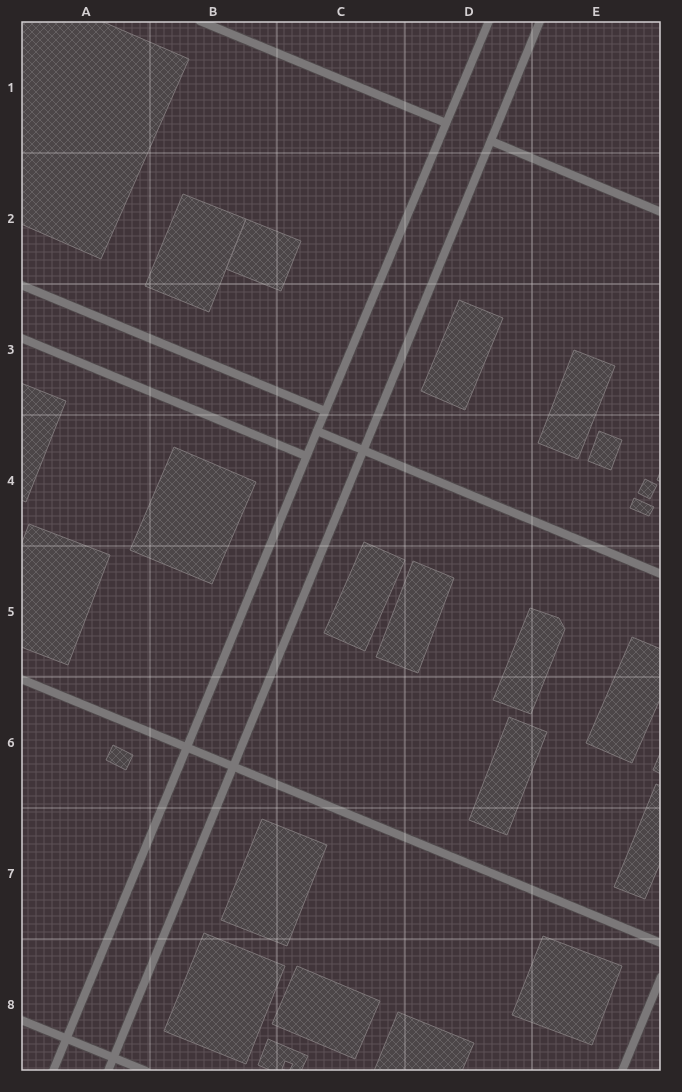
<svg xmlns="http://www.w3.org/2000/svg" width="682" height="1092" font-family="Ubuntu,sans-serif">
	<defs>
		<pattern id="industrial-grid" width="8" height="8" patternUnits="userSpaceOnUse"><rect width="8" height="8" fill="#41353a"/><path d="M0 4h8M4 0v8" fill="none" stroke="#5c5156"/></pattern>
		<pattern id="building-cross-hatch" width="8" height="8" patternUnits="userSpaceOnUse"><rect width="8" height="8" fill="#4c4648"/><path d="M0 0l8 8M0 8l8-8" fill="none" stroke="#656062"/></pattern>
	</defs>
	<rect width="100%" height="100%" fill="#342e30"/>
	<path fill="url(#industrial-grid)" d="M 21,21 L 661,21 L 661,1071 L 21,1071 Z"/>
	<path fill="url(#building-cross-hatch)" stroke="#7d7678" d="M 21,21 L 101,21 L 189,59 L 101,259 L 21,224 Z
		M 183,194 L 246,219 L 209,312 L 145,286 Z
		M 246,219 L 301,241 L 281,291 L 226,269 Z
		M 459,300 L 503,318 L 465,410 L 421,391 Z
		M 574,350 L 615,366 L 578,459 L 538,443 Z
		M 21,383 L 66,401 L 26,502 L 21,500 Z
		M 599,431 L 622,440 L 611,470 L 588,461 Z
		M 174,447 L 256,482 L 212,584 L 130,550 Z
		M 661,470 L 661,482 L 657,480 Z
		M 645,479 L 657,485 L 650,499 L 638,493 Z
		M 634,498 L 654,507 L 649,516 L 630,508 Z
		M 29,524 L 110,555 L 68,665 L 21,647 L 21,545 Z
		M 364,542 L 405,560 L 365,651 L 324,633 Z
		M 413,561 L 454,578 L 418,673 L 376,657 Z
		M 530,608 L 559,618 L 565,629 L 531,714 L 493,700 Z
		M 632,637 L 661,649 L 661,697 L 632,763 L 586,743 Z
		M 509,717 L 547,732 L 507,835 L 469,820 Z
		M 113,745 L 133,755 L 126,770 L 106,760 Z
		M 661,751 L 661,774 L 653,770 Z
		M 656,784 L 661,786 L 661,861 L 645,899 L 614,887 Z
		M 262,819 L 327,845 L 287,946 L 221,920 Z
		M 204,933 L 285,966 L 246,1064 L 164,1031 Z
		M 543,936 L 622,966 L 592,1045 L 512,1015 Z
		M 297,966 L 380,1001 L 355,1059 L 272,1024 Z
		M 398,1012 L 474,1043 L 462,1071 L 374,1071 Z
		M 268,1039 L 308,1056 L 301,1071 L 289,1071 L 293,1064 L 285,1061 L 282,1069 L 287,1071 L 272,1071 L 258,1065 Z"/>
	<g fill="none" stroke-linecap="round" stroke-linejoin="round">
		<g stroke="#514b4d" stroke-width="10">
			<path id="service" d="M 200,21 L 446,123
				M 491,141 L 661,212
				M 317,431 L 661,574
				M 21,679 L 661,943
				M 622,1071 L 661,977"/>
		</g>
		<g stroke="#514b4d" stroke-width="10">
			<path id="minor" d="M 21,1020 L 146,1071"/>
		</g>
		<g stroke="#514b4d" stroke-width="10">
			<path id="tertiary" d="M 21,285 L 325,411
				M 21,338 L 306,456
				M 53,1071 L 187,747 L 317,431 L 489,21
				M 108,1071 L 540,21"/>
		</g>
		<use href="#service" stroke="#7b7879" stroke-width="8"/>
		<use href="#minor" stroke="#7b7879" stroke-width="8"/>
		<use href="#tertiary" stroke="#7b7879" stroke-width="8"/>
	</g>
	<path fill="none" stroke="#d4d0d2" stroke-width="1" stroke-opacity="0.55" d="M 150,21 L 150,1071M 277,21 L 277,1071M 405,21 L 405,1071M 532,21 L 532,1071M 21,153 L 661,153M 21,284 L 661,284M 21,415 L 661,415M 21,546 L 661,546M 21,677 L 661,677M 21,808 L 661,808M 21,939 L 661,939"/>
	<rect width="682" height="1092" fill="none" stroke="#2a2526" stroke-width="44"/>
	<rect x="22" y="22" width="638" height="1048" fill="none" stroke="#d4d0d2" stroke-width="1.5"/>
	<g font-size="13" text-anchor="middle" font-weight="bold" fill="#d4d0d2">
		<text x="86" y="16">A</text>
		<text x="213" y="16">B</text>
		<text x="341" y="16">C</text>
		<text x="469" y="16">D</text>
		<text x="596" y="16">E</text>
		<text x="11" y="92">1</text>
		<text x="11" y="223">2</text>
		<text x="11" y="354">3</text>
		<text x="11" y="485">4</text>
		<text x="11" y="616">5</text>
		<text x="11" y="747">6</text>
		<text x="11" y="878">7</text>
		<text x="11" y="1009">8</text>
	</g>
</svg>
